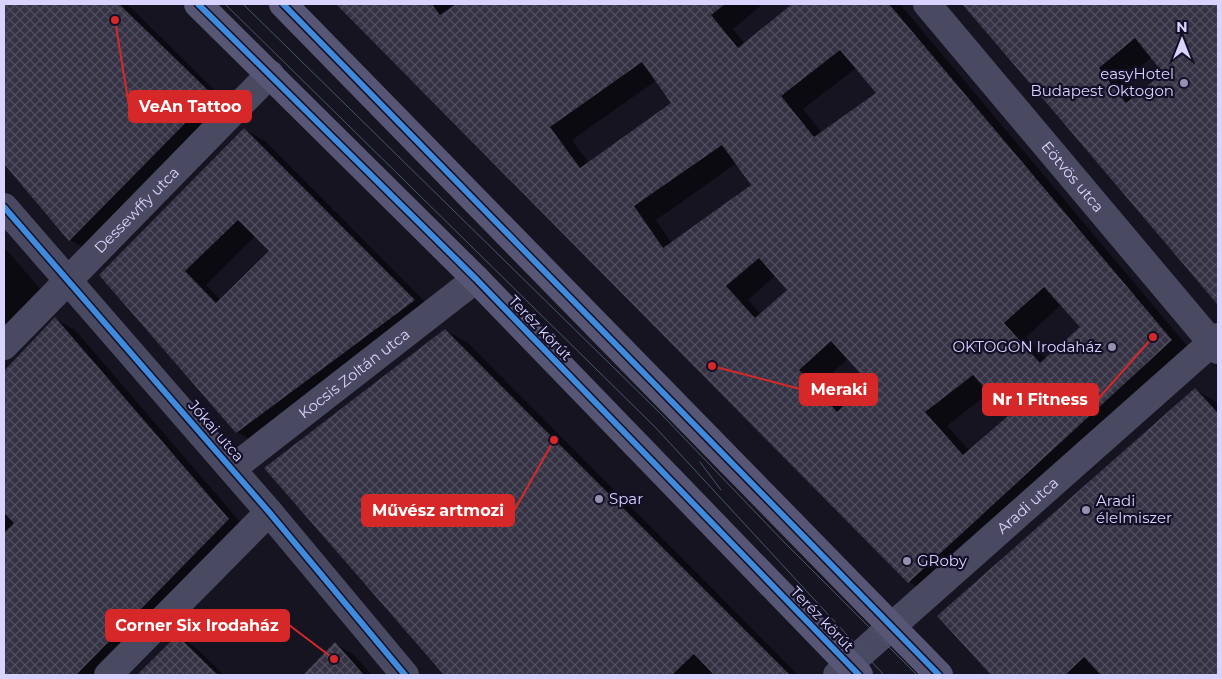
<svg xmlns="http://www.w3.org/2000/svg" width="1222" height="679" font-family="Montserrat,sans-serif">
	<defs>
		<pattern id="building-cross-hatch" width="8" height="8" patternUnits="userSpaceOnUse" patternTransform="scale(1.25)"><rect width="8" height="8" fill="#343243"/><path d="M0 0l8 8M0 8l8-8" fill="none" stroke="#514f5f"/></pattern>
	</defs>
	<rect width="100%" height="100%" fill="#161421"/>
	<path fill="#0007" fill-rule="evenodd" d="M 4,4 L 127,4 L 234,109 L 93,253 L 70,240 L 4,162 Z
		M 338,4 L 763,4 L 733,29 L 745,44 L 793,4 L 900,4 L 1194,354 L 932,595 L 909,582 ZM 856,68 L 878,93 L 822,133 L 803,109 ZM 657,80 L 673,103 L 589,163 L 572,140 ZM 737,163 L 753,186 L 672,243 L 656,220 ZM 776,275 L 789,290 L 761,314 L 748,300 ZM 1061,305 L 1081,327 L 1046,359 L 1026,337 ZM 849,358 L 871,383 L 843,408 L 821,383 ZM 990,392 L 1011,415 L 970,451 L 947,426 Z
		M 964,4 L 1218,4 L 1218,303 ZM 1152,57 L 1165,73 L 1134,98 L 1123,82 Z
		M 244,129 L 266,142 L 436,313 L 259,445 L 237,432 L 101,275 ZM 255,236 L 270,251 L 221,300 L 206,285 Z
		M 4,247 L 43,292 L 4,340 Z
		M 56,319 L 75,330 L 248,531 L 106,675 L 4,675 L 4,372 Z
		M 445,330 L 468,343 L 798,675 L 445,675 L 266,468 Z
		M 1196,390 L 1218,403 L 1218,675 L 993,675 L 939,616 Z
		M 177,636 L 195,647 L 224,675 L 139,675 Z
		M 335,644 L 353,654 L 372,675 L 305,675 Z"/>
	<path fill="url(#building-cross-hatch)" fill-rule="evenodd" d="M 4,4 L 119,4 L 213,95 L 69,241 L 4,164 Z
		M 336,4 L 432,4 L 440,15 L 456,4 L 725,4 L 711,15 L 738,48 L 792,4 L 889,4 L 1172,340 L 908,583 ZM 840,50 L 876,93 L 814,137 L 781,96 ZM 642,62 L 671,103 L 580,168 L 550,127 ZM 722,145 L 751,185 L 663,248 L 634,206 ZM 759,258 L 787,290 L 755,318 L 726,286 ZM 1044,287 L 1080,327 L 1040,363 L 1004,323 ZM 831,341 L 869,383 L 837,412 L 799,370 ZM 973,375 L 1009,415 L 963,455 L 925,412 Z
		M 962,4 L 1218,4 L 1218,305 L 1022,74 ZM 1135,38 L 1163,73 L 1126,103 L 1099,68 Z
		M 244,128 L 415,300 L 236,433 L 99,275 ZM 238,220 L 269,251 L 216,303 L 185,271 Z
		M 55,317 L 229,519 L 76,675 L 4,675 L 4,533 L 14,523 L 4,513 L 4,371 Z
		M 445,329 L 545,430 L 790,675 L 714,675 L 694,654 L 672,675 L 444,675 L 264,468 Z
		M 1195,388 L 1218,413 L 1218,675 L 1101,675 L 1084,657 L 1065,675 L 991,675 L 937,616 Z
		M 177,635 L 218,675 L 137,675 Z
		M 335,642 L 364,675 L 303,675 Z"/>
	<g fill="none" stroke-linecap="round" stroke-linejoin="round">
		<g stroke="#4a4962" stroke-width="28">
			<path id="s1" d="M 927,4 L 1218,350"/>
			<path d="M 4,207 L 269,512 L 405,675"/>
			<path id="s2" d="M 4,346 L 270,74"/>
			<path id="s3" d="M 232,469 L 476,279"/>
			<path d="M 108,675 L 269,512"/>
			<path id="s4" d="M 837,675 L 1218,337"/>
		</g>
		<path stroke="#575674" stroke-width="28" d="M 198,4 L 476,279 L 859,675
			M 283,4 L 939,675"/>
		<path stroke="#43596b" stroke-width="1" d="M 225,4 L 656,428 L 884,675
			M 243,4 L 662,415 L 784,542 L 917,675
			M 700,462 L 721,490"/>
		<g stroke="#130f26" stroke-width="9">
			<path id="cycleway" d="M 198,4 L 476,279 L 859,675
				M 283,4 L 939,675
				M 4,207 L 269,512 L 405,675"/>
		</g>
		<use href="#cycleway" stroke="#408adc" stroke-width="6"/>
	</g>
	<g fill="#9591b1" stroke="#130f26" stroke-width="2">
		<circle cx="1184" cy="83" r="5"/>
		<circle cx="1112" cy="347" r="5"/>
		<circle cx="599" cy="499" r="5"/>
		<circle cx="1086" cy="510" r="5"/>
		<circle cx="907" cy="561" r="5"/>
	</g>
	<g text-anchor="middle" stroke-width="4.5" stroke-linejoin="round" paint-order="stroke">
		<g font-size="15" fill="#d9d4ff" stroke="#130f26" text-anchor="start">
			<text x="1174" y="79" text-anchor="end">easyHotel<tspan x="1174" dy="17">Budapest Oktogon</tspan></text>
			<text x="1102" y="352" text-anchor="end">OKTOGON Irodaház</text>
			<text x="609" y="504">Spar</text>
			<text x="1096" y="506">Aradi<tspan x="1096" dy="17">élelmiszer</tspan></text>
			<text x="917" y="566">GRoby</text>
		</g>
		<g font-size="15" fill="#d9d4ff" stroke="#130f26">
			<text dy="5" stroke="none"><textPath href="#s1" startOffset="226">Eötvös utca</textPath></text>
			<text dy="5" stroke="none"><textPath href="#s2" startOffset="190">Dessewffy utca</textPath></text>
			<text transform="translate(540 328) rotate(46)" y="5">Teréz körút</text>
			<text dy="5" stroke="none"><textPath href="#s3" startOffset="155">Kocsis Zoltán utca</textPath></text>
			<text transform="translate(216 431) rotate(49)" y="5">Jókai utca</text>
			<text dy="5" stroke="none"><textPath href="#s4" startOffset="255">Aradi utca</textPath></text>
			<text transform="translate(822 619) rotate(46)" y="5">Teréz körút</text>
		</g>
	</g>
	<path fill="none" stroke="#d62828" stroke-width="2" d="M115 20L129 106M712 366L800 389M1153 337L1098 399M554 440L514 511M334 659L289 625"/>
	<g fill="#d62828" stroke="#130f26" stroke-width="2">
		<circle cx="115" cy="20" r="5"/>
		<circle cx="712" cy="366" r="5"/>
		<circle cx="1153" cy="337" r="5"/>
		<circle cx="554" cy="440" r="5"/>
		<circle cx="334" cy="659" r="5"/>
	</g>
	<g fill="#d62828" stroke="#d62828" stroke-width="2">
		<rect x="129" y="91" width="122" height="31" rx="5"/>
		<rect x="800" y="374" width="77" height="31" rx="5"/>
		<rect x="983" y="384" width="115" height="31" rx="5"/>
		<rect x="362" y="495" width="152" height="31" rx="5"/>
		<rect x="106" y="610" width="183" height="31" rx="5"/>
	</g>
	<g font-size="16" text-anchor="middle" font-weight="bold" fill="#fff">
		<text x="190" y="112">VeAn Tattoo</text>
		<text x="839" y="395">Meraki</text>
		<text x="1040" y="405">Nr 1 Fitness</text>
		<text x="438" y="516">Művész artmozi</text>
		<text x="197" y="631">Corner Six Irodaház</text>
	</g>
	<rect width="1222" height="679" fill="none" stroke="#d9d4ff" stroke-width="10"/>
	<g transform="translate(1182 40)" stroke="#130f26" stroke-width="4" paint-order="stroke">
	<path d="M0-4L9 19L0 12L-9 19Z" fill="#d9d4ff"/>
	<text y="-8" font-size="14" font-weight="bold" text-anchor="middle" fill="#d9d4ff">N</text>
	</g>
</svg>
